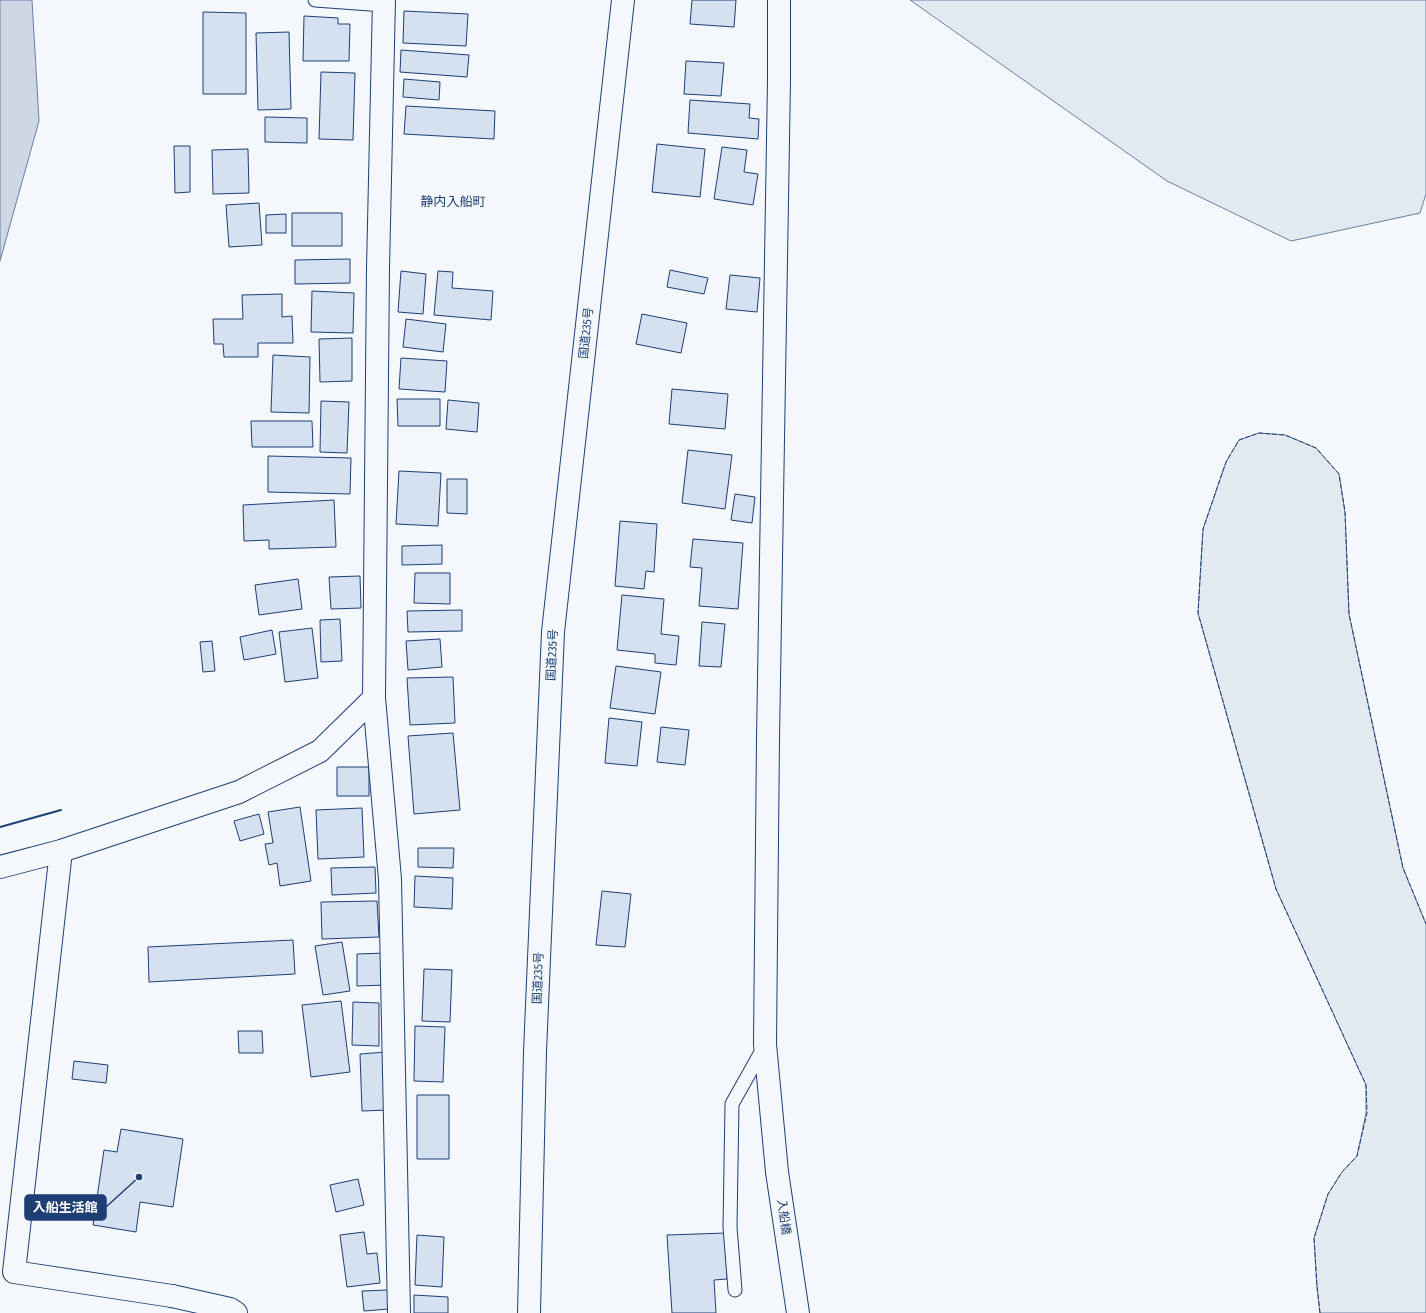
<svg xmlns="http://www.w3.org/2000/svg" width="1426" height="1313" font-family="'Fira Sans Condensed','Noto Sans JP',sans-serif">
	<rect width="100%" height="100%" fill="#f4f7fb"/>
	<path fill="#e3e9f0" stroke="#687fa3" d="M 910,0 L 1426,0 L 1426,194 L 1420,213 L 1291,241 L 1167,181 Z
		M 1259,433 L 1285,435 L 1316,448 L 1339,474 L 1345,512 L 1349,614 L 1403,868 L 1426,924 L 1426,1313 L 1320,1313 L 1317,1287 L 1314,1238 L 1328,1194 L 1342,1172 L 1357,1156 L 1366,1113 L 1366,1085 L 1276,889 L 1198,613 L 1203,529 L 1226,462 L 1239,440 Z"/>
	<path fill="#cfd7e4" stroke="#687fa3" d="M 0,0 L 32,0 L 39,121 L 0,261 Z"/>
	<path fill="#d5e0f0" stroke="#1d3f73" d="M 692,0 L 736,0 L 734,27 L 690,24 Z
		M 404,11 L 468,14 L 466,46 L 403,43 Z
		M 203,12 L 246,13 L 246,94 L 203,94 Z
		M 304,16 L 338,18 L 338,24 L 350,24 L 349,61 L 303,61 Z
		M 289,32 L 291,109 L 258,110 L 256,33 Z
		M 401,50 L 469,55 L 467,77 L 400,72 Z
		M 686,61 L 724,63 L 721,96 L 684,94 Z
		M 321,72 L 355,73 L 353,140 L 319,139 Z
		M 404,79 L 440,82 L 439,100 L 403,97 Z
		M 690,100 L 750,104 L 749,118 L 759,119 L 758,139 L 688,133 Z
		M 406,106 L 495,111 L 494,139 L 404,134 Z
		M 265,117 L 307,118 L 307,143 L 265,142 Z
		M 657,144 L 705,149 L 700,197 L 652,192 Z
		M 174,146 L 190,146 L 190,192 L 175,193 Z
		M 722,147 L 747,150 L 744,172 L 758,174 L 753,205 L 714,199 Z
		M 248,149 L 249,193 L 213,194 L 212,150 Z
		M 259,203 L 262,245 L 229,247 L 226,205 Z
		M 292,213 L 342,213 L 342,246 L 292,246 Z
		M 286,214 L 286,233 L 266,233 L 266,215 Z
		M 350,259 L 350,283 L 295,284 L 295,260 Z
		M 670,270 L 708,278 L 704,294 L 667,287 Z
		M 401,271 L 426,274 L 423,314 L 398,312 Z
		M 438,271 L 453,272 L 452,288 L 493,291 L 491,320 L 434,315 Z
		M 730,275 L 760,278 L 757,312 L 726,309 Z
		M 312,291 L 354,293 L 353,333 L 311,332 Z
		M 282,294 L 282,317 L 292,316 L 293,343 L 258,343 L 258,357 L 224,357 L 223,344 L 214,344 L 213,319 L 243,319 L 242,295 Z
		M 642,314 L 687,323 L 681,353 L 636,344 Z
		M 406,319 L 446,324 L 443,352 L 403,347 Z
		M 352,338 L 352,381 L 320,382 L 319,339 Z
		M 273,355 L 310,357 L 309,413 L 271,412 Z
		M 401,358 L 447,361 L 445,392 L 399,389 Z
		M 672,389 L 728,394 L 725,429 L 669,424 Z
		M 397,399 L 440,399 L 440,426 L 398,426 Z
		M 448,400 L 479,403 L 477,432 L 446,429 Z
		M 321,401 L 349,402 L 347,453 L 320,452 Z
		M 251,421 L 312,421 L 313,447 L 252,447 Z
		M 688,450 L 732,455 L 725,509 L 682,503 Z
		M 268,456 L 351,458 L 350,494 L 268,492 Z
		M 399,471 L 441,473 L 438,526 L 396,524 Z
		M 447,479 L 467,479 L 467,514 L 447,513 Z
		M 735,494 L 755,497 L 752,523 L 731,520 Z
		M 334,500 L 336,547 L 269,549 L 269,540 L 244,541 L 243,505 Z
		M 620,521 L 657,524 L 654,572 L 646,571 L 644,589 L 615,586 Z
		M 693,539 L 743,543 L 738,609 L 699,606 L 702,568 L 690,567 Z
		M 442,545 L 442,564 L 402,565 L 402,546 Z
		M 415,573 L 450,573 L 450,604 L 414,603 Z
		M 360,576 L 361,608 L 331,609 L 329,577 Z
		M 298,579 L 302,609 L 259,615 L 255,585 Z
		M 622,595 L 664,599 L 661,634 L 679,636 L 676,665 L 655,663 L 655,654 L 617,650 Z
		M 462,610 L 462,631 L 408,632 L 407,611 Z
		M 340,619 L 342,661 L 321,662 L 320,620 Z
		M 702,622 L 725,624 L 721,667 L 699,666 Z
		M 312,628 L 318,678 L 285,682 L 279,632 Z
		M 272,630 L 276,654 L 244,660 L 240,637 Z
		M 440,639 L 442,667 L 408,670 L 406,641 Z
		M 212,641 L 215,671 L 203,672 L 200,642 Z
		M 616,666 L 661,672 L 655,714 L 610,708 Z
		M 453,677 L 455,723 L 410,725 L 407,678 Z
		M 609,718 L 642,722 L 637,766 L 605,763 Z
		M 661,727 L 689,730 L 685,765 L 657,762 Z
		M 453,733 L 460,810 L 414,814 L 408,736 Z
		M 337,767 L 369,767 L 369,796 L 337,796 Z
		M 300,807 L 311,881 L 280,886 L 277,863 L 269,865 L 265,844 L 273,843 L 268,812 Z
		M 362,808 L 364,857 L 318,859 L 316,810 Z
		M 259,814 L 264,834 L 240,841 L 234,821 Z
		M 418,848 L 454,848 L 453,868 L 418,867 Z
		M 375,867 L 376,893 L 332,895 L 331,868 Z
		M 415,876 L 453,878 L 452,909 L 414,907 Z
		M 602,891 L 631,894 L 625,947 L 596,945 Z
		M 377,901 L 379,937 L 322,939 L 321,902 Z
		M 293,940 L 295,974 L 149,982 L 148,947 Z
		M 342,942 L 350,991 L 323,995 L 315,946 Z
		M 386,953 L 387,985 L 357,986 L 357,954 Z
		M 424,969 L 452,970 L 450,1022 L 422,1021 Z
		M 341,1001 L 350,1072 L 311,1077 L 302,1005 Z
		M 353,1002 L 379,1003 L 379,1046 L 352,1045 Z
		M 415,1026 L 445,1027 L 443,1082 L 414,1081 Z
		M 238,1031 L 262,1031 L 263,1053 L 239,1053 Z
		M 386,1052 L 388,1110 L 362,1111 L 360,1054 Z
		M 74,1061 L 108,1065 L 106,1083 L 72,1079 Z
		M 417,1095 L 449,1095 L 449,1159 L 417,1159 Z
		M 121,1129 L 183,1139 L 173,1207 L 140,1202 L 136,1232 L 93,1225 L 104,1150 L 117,1152 Z
		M 358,1179 L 364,1205 L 336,1212 L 330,1185 Z
		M 364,1232 L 367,1254 L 377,1253 L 380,1283 L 347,1287 L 340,1235 Z
		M 726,1233 L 727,1279 L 714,1280 L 716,1313 L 672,1313 L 667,1235 Z
		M 417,1235 L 444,1237 L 442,1287 L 415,1285 Z
		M 388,1290 L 389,1309 L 364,1311 L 362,1291 Z
		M 414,1295 L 448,1297 L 448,1313 L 414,1313 Z"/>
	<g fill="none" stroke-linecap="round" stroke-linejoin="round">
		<g stroke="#1d3f73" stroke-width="15">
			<path id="service" d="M 315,0 L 384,5
				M 735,1290 L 730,1227 L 732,1104 L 764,1047"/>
		</g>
		<g stroke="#1d3f73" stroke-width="24">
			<path id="minor" d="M 384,0 L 378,268 L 374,698 L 390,879 L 399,1313
				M 61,851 L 14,1272 L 172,1296
				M 0,867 L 61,851 L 239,792 L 320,751 L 374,698"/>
		</g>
		<g stroke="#1d3f73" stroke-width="24">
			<path id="tertiary" d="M 779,0 L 779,80 L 768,739 L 765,1044 L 777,1172 L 798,1313
				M 172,1296 L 230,1309 L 236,1313"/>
		</g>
		<g stroke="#1d3f73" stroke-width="24">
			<path id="trunk" d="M 529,1313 L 535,1052 L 553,632 L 623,0"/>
		</g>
		<use href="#service" stroke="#f4f7fb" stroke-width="13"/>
		<use href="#minor" stroke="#f4f7fb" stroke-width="22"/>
		<use href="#tertiary" stroke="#f4f7fb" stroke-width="22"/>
		<use href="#trunk" stroke="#f4f7fb" stroke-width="22"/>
		<path stroke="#1d3f73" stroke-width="1" stroke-dasharray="5 2" stroke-linecap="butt" d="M 1320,1313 L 1317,1287 L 1314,1238 L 1328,1194 L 1342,1172 L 1357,1156 L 1367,1113 L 1366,1085 L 1276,889 L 1198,613 L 1203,529 L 1226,462 L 1239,440 L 1259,433 L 1285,435 L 1316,448 L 1339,474 L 1345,512 L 1349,614 L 1403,868 L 1426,924"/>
		<path stroke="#1d3f73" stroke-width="2" d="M 0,827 L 61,810"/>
	</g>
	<g text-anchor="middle" stroke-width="3" stroke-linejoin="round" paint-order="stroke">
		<g font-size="12" fill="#1d3f73" stroke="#f4f7fb">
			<text transform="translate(586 333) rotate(-84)" y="4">国道235号</text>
			<text transform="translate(552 655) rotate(-87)" y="4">国道235号</text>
			<text transform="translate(538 978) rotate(-88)" y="4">国道235号</text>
			<text transform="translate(784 1217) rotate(82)" y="4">入船橋</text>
		</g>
		<g font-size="13" fill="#1d3f73" stroke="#f4f7fb">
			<text x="453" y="206">静内入船町</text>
		</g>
	</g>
	<path fill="none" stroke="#1d3f73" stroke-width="1.5" d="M139 1177L106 1207"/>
	<circle fill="#1d3f73" stroke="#f4f7fb" stroke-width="1.5" cx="139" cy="1177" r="4"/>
	<rect fill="#1d3f73" stroke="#1d3f73" stroke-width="1.5" x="25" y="1195" width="81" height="25" rx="4"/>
	<g font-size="13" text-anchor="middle" font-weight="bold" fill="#fff">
		<text x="65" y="1212">入船生活館</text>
	</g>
</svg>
